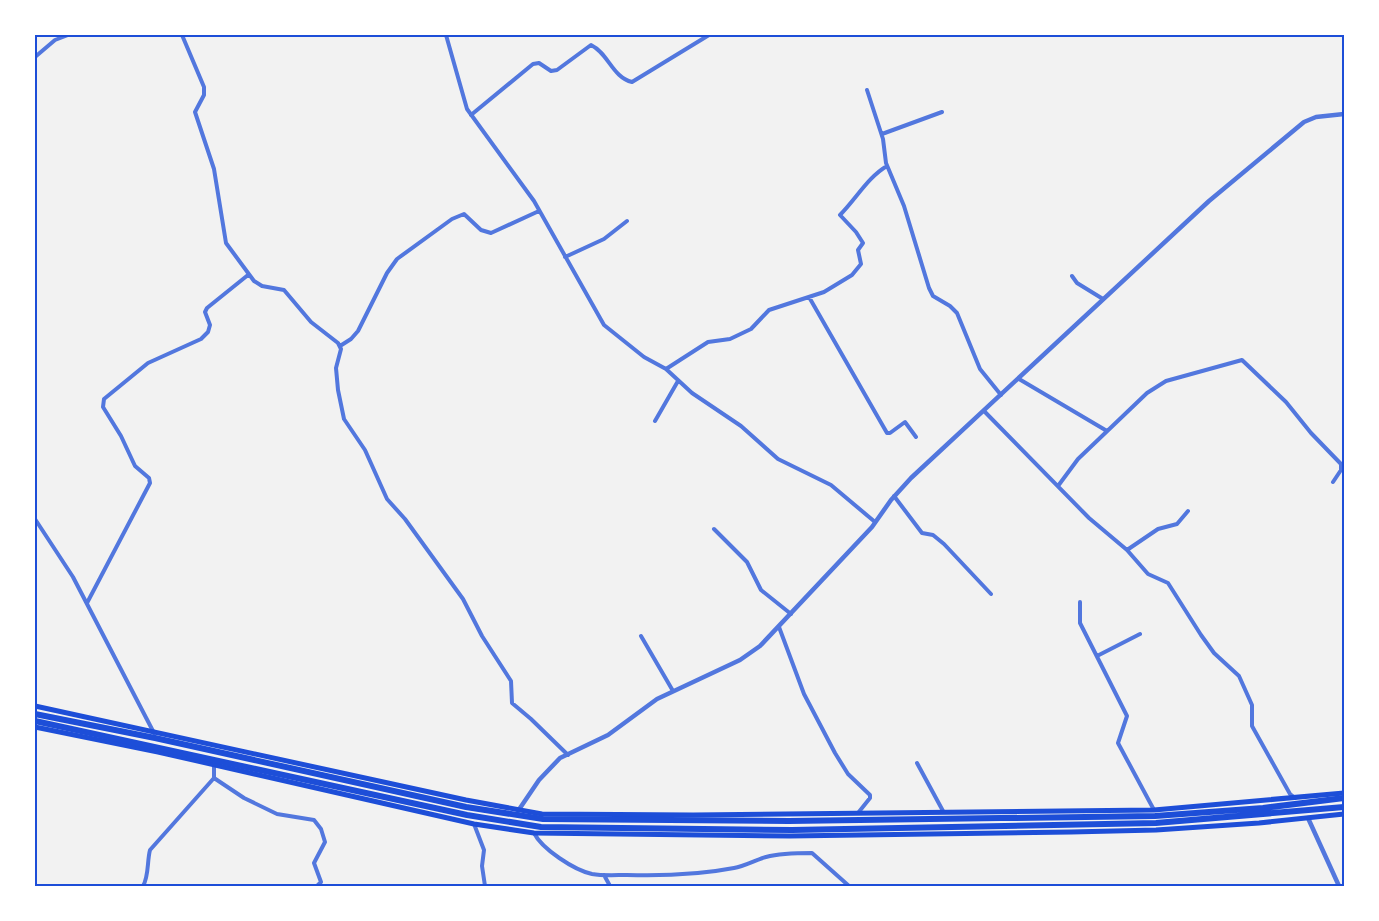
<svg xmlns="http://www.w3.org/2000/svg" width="1379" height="921" font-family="Manrope,sans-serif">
	<rect width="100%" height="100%" fill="#f2f2f2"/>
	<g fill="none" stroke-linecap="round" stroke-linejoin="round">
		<path stroke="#5277de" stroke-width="4" d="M 182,35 L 204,87 L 204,95 L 195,112 L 214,169 L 226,243 L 254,281 L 262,286 L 284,290 L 311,322 L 338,343 L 341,349 L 336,368 L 338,390 L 344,419 L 365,450 L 387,499 L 405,519 L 463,599 L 482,636 L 511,681 L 512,703 L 531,719 L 568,755
			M 446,35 L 467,109 L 534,201 L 604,325 L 644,357 L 666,369 L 692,393 L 741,426 L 778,459 L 831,485 L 875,522
			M 35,57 L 55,40 L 68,35
			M 867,90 L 883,139 L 886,163 L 904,206 L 929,288 L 933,296 L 950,306 L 957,313 L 980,369 L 1001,395
			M 471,115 L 533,64 L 539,63 L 551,71 L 557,70 L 591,45 C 608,53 613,78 632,82 L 709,35
			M 882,134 L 942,112
			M 565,257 L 604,239 L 627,221
			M 1072,276 L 1077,283 L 1103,299
			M 809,297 L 887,433 L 890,433 L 905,422 L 916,437
			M 340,346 L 351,339 L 358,331 L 387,273 L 397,259 L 452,219 L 464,214 L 481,230 L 491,233 L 539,211
			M 666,369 L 708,342 L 730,339 L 751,329 L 769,310 L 824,292 L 852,275 L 861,264 L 858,250 L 863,243 L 856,232 L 840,215 C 856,199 868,177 887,166
			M 1019,379 L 1107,431
			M 984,411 L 1089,518 L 1127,550 L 1148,574 L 1168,583 L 1201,635 L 1214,653 L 1239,676 L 1252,705 L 1252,726 L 1290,794 L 1295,798
			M 655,421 L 678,381
			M 1058,486 L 1078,459 L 1147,393 L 1166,381 L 1242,360 L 1286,402 L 1311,433 L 1341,464 L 1341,470 L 1333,482
			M 894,496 L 922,533 L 933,535 L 944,544 L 991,594
			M 35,519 L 73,577 L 154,733
			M 714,529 L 747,562 L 761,590 L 791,614
			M 1127,550 L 1158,529 L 1177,524 L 1188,511
			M 1080,602 L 1080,623 L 1127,716 L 1118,743 L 1154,810
			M 87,603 L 150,483 L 149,478 L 135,466 L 121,436 L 103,407 L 104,399 L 148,363 L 201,339 L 208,332 L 210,325 L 205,312 L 207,308 L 248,275
			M 779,627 L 804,694 L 835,753 L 848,774 L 870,795 L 870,798 L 858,813
			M 641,636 L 673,691
			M 1097,656 L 1140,634
			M 917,763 L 943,811
			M 214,765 L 214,778 L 244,798 L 277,814 L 314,820 L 321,829 L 325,842 L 314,863 L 321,882 L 317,886
			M 474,824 L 484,850 L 482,866 L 485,886
			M 534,833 C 542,849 574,870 592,874 C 603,876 616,875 627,875 C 662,876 698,875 734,868 C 745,866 755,860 766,857 C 781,853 797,853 812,853 L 849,886
			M 604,875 L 610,886
			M 143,886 C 149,876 147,861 150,850 L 214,778"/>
		<path stroke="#5277de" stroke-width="4.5" d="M 518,811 L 539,780 L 560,758 L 608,735 L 657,699 L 740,660 L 760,646 L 872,527 L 891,500 L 911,478 L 1209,201 L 1304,122 L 1316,117 L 1344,114
			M 1308,818 L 1339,886"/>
		<path stroke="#1d4ed8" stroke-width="5" d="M 35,706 L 466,800 L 542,814 L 693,815 L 1154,810 L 1344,793
			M 35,727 L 158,752 L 474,824 L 534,833 L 790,836 L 1071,832 L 1156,830 L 1259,823 L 1344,814"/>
		<path stroke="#1d4ed8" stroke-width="6" d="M 35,714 L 155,738 L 466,807 L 543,819 L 789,821 L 1155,816 L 1263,808 L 1344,798
			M 35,721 L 467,815 L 541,827 L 792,830 L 1156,823 L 1344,807"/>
	</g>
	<rect width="1379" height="921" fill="none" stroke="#ffffff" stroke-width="72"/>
	<rect x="36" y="36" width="1307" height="849" fill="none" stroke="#1d4ed8" stroke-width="2"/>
</svg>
